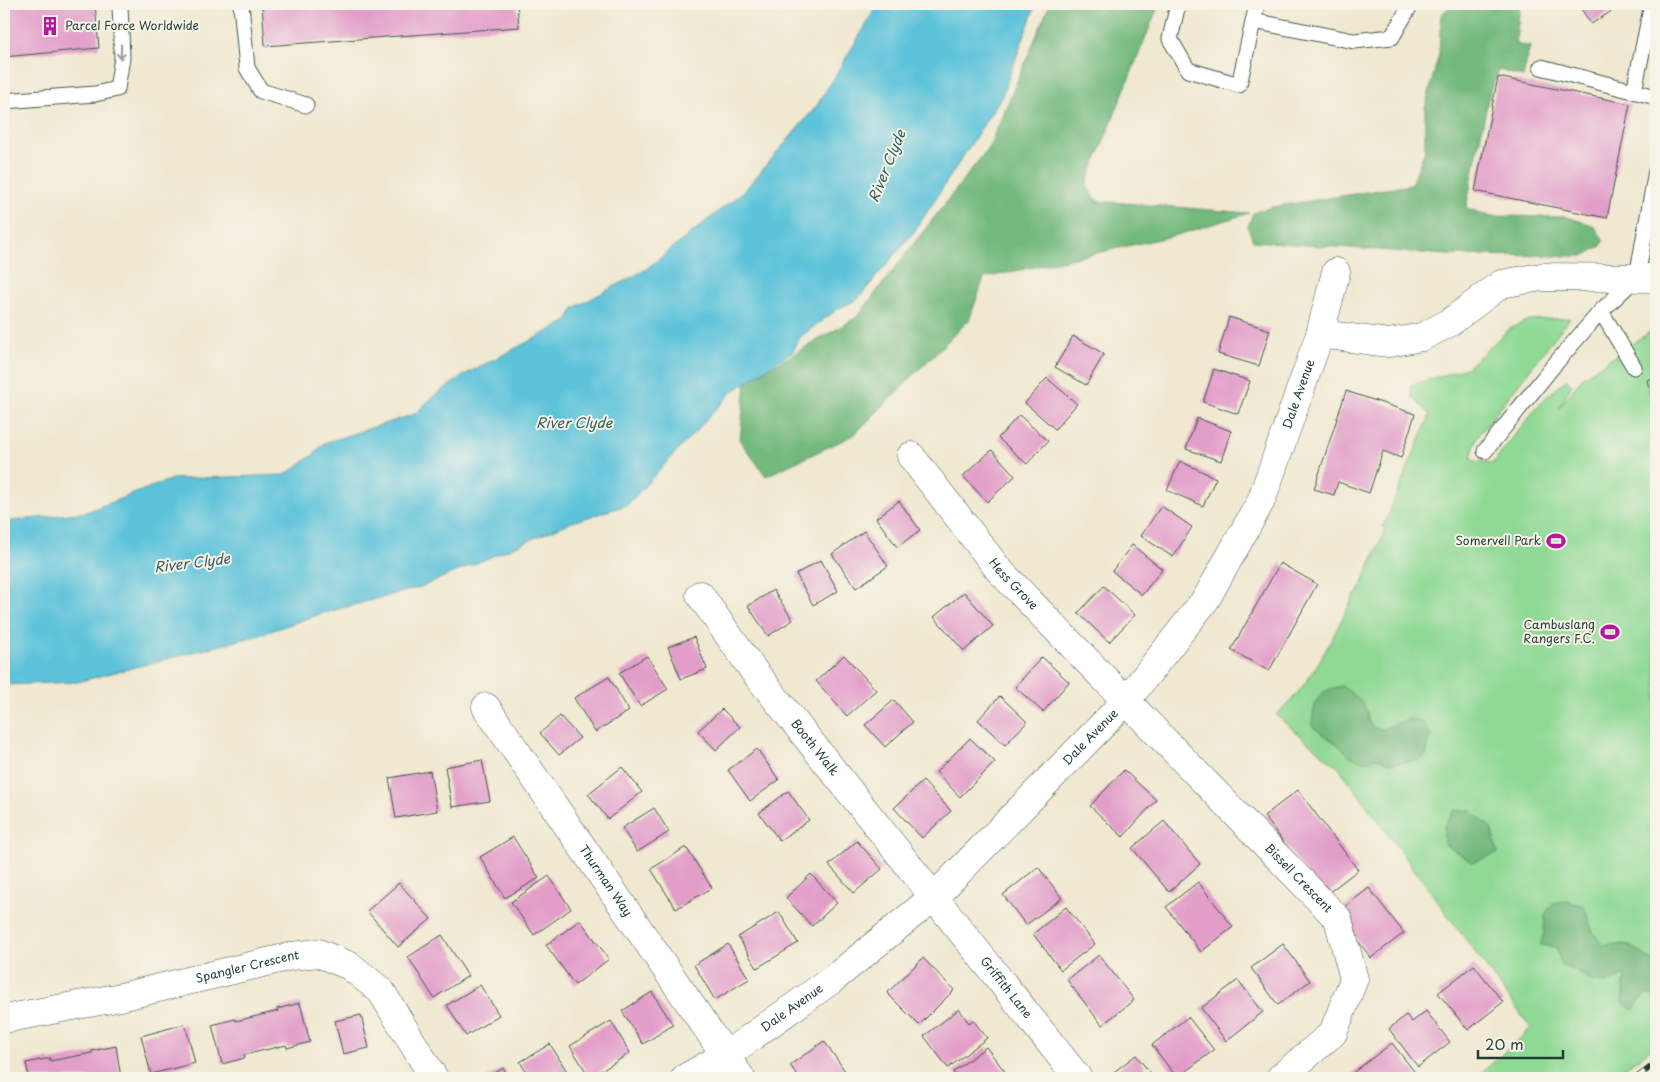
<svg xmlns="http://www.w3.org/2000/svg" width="1660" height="1082" font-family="'Playpen Sans',sans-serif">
	<rect width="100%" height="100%" fill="#f7f3e8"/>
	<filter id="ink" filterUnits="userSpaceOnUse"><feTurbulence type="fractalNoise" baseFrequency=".02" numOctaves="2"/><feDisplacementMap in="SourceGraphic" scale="10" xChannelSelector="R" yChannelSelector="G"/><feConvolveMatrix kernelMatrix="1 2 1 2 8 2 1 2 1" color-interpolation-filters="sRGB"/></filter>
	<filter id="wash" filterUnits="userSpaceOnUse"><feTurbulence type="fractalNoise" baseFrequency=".0096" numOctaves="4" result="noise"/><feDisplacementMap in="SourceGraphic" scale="20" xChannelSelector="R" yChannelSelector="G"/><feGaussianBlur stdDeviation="1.12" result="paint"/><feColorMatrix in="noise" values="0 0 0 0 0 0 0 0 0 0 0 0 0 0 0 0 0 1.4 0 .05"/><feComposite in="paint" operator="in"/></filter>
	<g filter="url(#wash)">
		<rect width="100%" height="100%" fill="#f0e8d0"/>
		<path fill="#8fd994" stroke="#578b64" d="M 1570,318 L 1477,437 L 1471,457 L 1474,461 L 1493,463 L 1541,402 L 1567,379 L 1572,384 L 1559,408 L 1583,377 L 1656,328 L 1656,1045 L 1611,1078 L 1476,1078 L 1531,1028 L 1340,769 L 1276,715 C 1313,684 1333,635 1355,594 L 1358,594 L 1386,528 L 1383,527 L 1430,415 L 1412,397 L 1411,385 L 1467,368 L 1509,329 L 1529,320 Z"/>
		<path fill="#73b97e" stroke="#497b59" d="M 1050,4 L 1159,4 L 1086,185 L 1097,201 L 1249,213 L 1177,235 L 984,278 L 969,320 L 854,435 L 766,476 L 740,441 L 746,382 L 857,317 L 989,147 Z
			M 1453,4 L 1521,4 L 1520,5 L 1516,40 L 1518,45 L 1530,46 L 1523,77 L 1499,70 L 1490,90 L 1466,208 L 1489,216 L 1566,217 L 1593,225 L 1604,240 L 1601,246 L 1583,256 L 1448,255 L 1253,241 L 1248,227 L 1253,213 L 1272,207 L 1411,185 L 1425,151 L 1425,108 L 1439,54 L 1441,15 Z
			M 1342,686 C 1355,696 1369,704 1368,721 L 1374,728 L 1382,729 L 1409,719 L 1424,723 L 1431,735 L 1426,756 L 1419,760 L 1391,764 L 1378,758 L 1363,761 L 1350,756 L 1337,744 L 1312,726 C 1314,702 1316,690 1342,686 Z
			M 1470,810 L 1491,828 L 1498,853 L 1472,862 L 1444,844 L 1444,826 L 1454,811 Z
			M 1568,901 L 1584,906 L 1593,932 L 1603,945 C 1634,943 1632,947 1656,963 L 1656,996 L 1645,994 L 1633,1010 L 1622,1002 L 1625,975 L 1606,983 L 1591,981 L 1575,970 L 1562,966 L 1556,947 L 1540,945 L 1544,933 L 1545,915 L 1553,903 Z"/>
		<path fill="#5dc3da" stroke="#3e8087" d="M 875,4 L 1036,4 L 1002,96 L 916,229 L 857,300 L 839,308 L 800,337 L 793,351 L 732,392 L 627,505 L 569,523 L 421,587 L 320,614 L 256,636 L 77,682 L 4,685 L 4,522 L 86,512 L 172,479 L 285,475 L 312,456 L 324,443 L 415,414 L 434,396 L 466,374 L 566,322 L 574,308 L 645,270 L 744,191 L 816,107 L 871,17 Z"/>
		<g id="blocks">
			<path fill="#e29ec9" d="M 4,4 L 95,4 L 99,48 L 4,57 Z
				M 262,4 L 517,4 L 519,27 L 265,46 Z
				M 1578,4 L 1623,4 L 1591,24 Z
				M 1498,77 L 1630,104 L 1607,218 L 1475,191 Z
				M 1229,317 L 1270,330 L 1259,366 L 1218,354 Z
				M 1073,336 L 1104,354 L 1086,385 L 1055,367 Z
				M 1214,369 L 1250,381 L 1238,414 L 1203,402 Z
				M 1656,377 L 1656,414 L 1647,380 Z
				M 1047,378 L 1077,404 L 1055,429 L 1025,403 Z
				M 1346,391 L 1415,414 L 1401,458 L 1383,451 L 1369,493 L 1338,482 L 1334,495 L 1314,489 Z
				M 1019,415 L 1048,441 L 1027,464 L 998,438 Z
				M 1197,418 L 1231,431 L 1221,461 L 1186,449 Z
				M 992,450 L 1015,476 L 987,502 L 963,476 Z
				M 1180,461 L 1216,478 L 1203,506 L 1167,490 Z
				M 899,501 L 920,530 L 897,547 L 876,518 Z
				M 1161,506 L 1192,527 L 1173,557 L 1141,536 Z
				M 864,531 L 888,566 L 856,588 L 832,554 Z
				M 1132,545 L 1162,569 L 1142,595 L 1112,571 Z
				M 821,560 L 838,591 L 813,605 L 796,574 Z
				M 1280,563 L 1317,584 L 1269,671 L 1231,650 Z
				M 1104,586 L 1135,615 L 1109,642 L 1078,613 Z
				M 773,590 L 793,620 L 768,636 L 748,606 Z
				M 964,592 L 993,626 L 964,651 L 934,617 Z
				M 694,637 L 707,669 L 681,679 L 668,647 Z
				M 844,655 L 876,690 L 847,716 L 816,681 Z
				M 647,656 L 668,689 L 640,706 L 619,673 Z
				M 1042,657 L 1069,682 L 1043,712 L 1015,687 Z
				M 609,677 L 629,711 L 595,732 L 574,698 Z
				M 1000,696 L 1027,722 L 1005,745 L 978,720 Z
				M 894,700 L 913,722 L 885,747 L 865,725 Z
				M 722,709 L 740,727 L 716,750 L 698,731 Z
				M 560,716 L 580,738 L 559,755 L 540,733 Z
				M 970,738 L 995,762 L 960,797 L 936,772 Z
				M 757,749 L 779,780 L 750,801 L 728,770 Z
				M 482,760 L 490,801 L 452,807 L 445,767 Z
				M 622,767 L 642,792 L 608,819 L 588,794 Z
				M 1124,770 L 1156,800 L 1123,837 L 1090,806 Z
				M 430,771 L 437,811 L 396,818 L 389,778 Z
				M 923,781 L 951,811 L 922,838 L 894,808 Z
				M 1298,790 L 1358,870 L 1324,896 L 1264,816 Z
				M 788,791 L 809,820 L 780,841 L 759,813 Z
				M 654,808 L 669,832 L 637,852 L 622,828 Z
				M 1164,821 L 1200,864 L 1169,892 L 1132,848 Z
				M 513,837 L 539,878 L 505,898 L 480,857 Z
				M 857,841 L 882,869 L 854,893 L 829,865 Z
				M 686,847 L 712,888 L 676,909 L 651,869 Z
				M 1038,867 L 1062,898 L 1026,925 L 1003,895 Z
				M 811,874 L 837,903 L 812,926 L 786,898 Z
				M 549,876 L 571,909 L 534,935 L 511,902 Z
				M 1198,882 L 1233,927 L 1201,952 L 1166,907 Z
				M 399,883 L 431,919 L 398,947 L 367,911 Z
				M 1369,888 L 1404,933 L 1371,958 L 1337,913 Z
				M 1066,907 L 1095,944 L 1061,970 L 1033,934 Z
				M 779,912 L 798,943 L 757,968 L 738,937 Z
				M 580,920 L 609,959 L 575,985 L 546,945 Z
				M 442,935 L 468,976 L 434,998 L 408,957 Z
				M 728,944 L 749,979 L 715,1000 L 694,965 Z
				M 1283,944 L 1310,981 L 1278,1005 L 1251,968 Z
				M 1099,955 L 1134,1000 L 1102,1025 L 1067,980 Z
				M 923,958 L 954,990 L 919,1025 L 887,993 Z
				M 1474,965 L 1503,1002 L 1468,1030 L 1438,993 Z
				M 1238,980 L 1263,1012 L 1226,1041 L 1201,1008 Z
				M 480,985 L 499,1015 L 466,1036 L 447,1005 Z
				M 652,992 L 673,1025 L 643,1044 L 622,1011 Z
				M 300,1003 L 310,1042 L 287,1048 L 286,1045 L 244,1055 L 245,1058 L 222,1064 L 212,1025 L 235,1019 L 236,1021 L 278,1011 L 277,1009 Z
				M 959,1009 L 969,1023 L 973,1020 L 987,1038 L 948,1068 L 924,1036 Z
				M 1426,1011 L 1450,1042 L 1418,1067 L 1389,1029 L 1406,1015 L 1412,1022 Z
				M 361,1015 L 369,1048 L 343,1054 L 335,1021 Z
				M 1188,1017 L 1214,1050 L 1177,1078 L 1152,1045 Z
				M 611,1021 L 630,1053 L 590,1078 L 570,1046 Z
				M 185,1024 L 195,1063 L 151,1074 L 141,1036 Z
				M 824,1041 L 850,1078 L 799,1078 L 790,1065 Z
				M 1392,1043 L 1417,1075 L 1412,1078 L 1346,1078 Z
				M 550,1044 L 571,1078 L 530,1078 L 520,1062 Z
				M 116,1046 L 121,1078 L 29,1078 L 26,1063 L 50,1058 L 50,1061 L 92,1053 L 92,1051 Z
				M 986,1047 L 1010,1078 L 958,1078 L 953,1072 Z
				M 1136,1055 L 1154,1078 L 1106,1078 Z
				M 503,1068 L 510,1078 L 486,1078 Z"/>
		</g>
	</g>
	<g filter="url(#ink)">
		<use href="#blocks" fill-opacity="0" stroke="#3e574b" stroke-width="1"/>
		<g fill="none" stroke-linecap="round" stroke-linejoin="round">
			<g stroke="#3e574b" stroke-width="17">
				<path id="lane" d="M 241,4 L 247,68 L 261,91 L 306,105
					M 1178,4 L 1170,39 L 1188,70 L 1239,85 L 1257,4
					M 1253,21 L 1354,41 L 1392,37 L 1411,4
					M 1541,67 L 1656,97
					M 1634,91 L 1652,4
					M 4,101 L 95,94 L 117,89 L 122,58 L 120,4
					M 1601,311 L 1634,367
					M 1485,451 L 1554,365 L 1601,311 L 1637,277 L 1656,171"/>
			</g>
			<g stroke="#3e574b" stroke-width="29">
				<g id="street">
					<path d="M 1320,334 L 1389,343 L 1422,337 L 1449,323 L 1501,284 L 1541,277 L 1656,278"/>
					<path id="s1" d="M 911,456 L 999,570 L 1338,919 L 1354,979 L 1333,1033 L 1280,1078"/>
					<path id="s2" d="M 700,595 L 753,670 L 1078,1078"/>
					<path id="s3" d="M 486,707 L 741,1078"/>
					<path id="s4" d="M 4,1019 L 121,997 L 292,956 L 318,953 L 350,966 L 381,991 L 434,1078"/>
					<path id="s5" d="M 685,1078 L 726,1055 L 833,979 L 935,896 L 1126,701 L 1206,599 L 1261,501 L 1320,334 L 1336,272"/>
				</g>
			</g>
			<use href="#lane" stroke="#fff" stroke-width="15"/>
			<use href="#street" stroke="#fff" stroke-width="28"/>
			<g stroke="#1f3d34" stroke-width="5.5">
				<path id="rail" d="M 1636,1078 L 1656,1063"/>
			</g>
			<use href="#rail" stroke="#f7f3e8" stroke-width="4" stroke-dasharray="11" stroke-linecap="butt"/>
		</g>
		<defs><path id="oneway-shaft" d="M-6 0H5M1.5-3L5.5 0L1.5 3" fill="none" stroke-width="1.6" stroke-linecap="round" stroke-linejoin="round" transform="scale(1.25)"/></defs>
		<use stroke="#8f9e9a" href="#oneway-shaft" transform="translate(121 52) rotate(91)"/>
	</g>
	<defs>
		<g id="building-bare" transform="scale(1.5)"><path d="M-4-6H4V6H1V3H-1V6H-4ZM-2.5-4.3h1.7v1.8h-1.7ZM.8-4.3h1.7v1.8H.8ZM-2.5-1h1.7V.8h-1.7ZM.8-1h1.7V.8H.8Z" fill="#b5179e" stroke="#f7f3e8" stroke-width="2.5" paint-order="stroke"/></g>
		<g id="stadium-bare" transform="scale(1.5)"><path d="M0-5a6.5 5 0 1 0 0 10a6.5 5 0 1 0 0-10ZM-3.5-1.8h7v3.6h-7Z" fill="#b5179e" stroke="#f7f3e8" stroke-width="2.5" paint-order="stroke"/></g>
	</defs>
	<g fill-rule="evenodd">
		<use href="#building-bare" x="50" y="26"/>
		<use href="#stadium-bare" x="1556" y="541"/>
		<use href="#stadium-bare" x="1610" y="632"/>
	</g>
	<g text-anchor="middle" stroke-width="4" stroke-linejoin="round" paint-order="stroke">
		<g font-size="12" fill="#1f3d34" stroke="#f7f3e8" text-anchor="end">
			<text x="65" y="30" text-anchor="start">Parcel Force Worldwide</text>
			<text x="1541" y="545">Somervell Park</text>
			<text x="1595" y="629">Cambuslang<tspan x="1595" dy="14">Rangers F.C.</tspan></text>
		</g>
		<g font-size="12" fill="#1f3d34" stroke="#f7f3e8">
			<text dy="4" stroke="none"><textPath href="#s5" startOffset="938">Dale Avenue</textPath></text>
			<text dy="4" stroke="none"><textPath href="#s1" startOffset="164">Hess Grove</textPath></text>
			<text dy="4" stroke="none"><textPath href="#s5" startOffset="532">Dale Avenue</textPath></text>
			<text dy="4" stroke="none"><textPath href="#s2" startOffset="191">Booth Walk</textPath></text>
			<text dy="4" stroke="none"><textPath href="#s1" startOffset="574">Bissell Crescent</textPath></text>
			<text dy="4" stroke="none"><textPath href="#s3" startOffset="211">Thurman Way</textPath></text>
			<text dy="4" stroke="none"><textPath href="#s4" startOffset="249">Spangler Crescent</textPath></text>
			<text dy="4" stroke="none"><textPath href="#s2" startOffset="498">Griffith Lane</textPath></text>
			<text dy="4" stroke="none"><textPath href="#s5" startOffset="128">Dale Avenue</textPath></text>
		</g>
		<g font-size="14" font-style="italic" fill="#2e5e5e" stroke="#f7f3e8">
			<text transform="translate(887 166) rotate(-68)" y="5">River Clyde</text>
			<text x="574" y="428">River Clyde</text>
			<text transform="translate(192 563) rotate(-7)" y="5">River Clyde</text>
		</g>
	</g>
	<rect width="1660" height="1082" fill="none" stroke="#f7f3e8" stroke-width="20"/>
	<path d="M1478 1050v8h85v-8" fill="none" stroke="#1f3d34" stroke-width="2.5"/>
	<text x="1485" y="1050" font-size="15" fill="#1f3d34" stroke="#f7f3e8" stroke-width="4" paint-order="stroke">20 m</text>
</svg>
